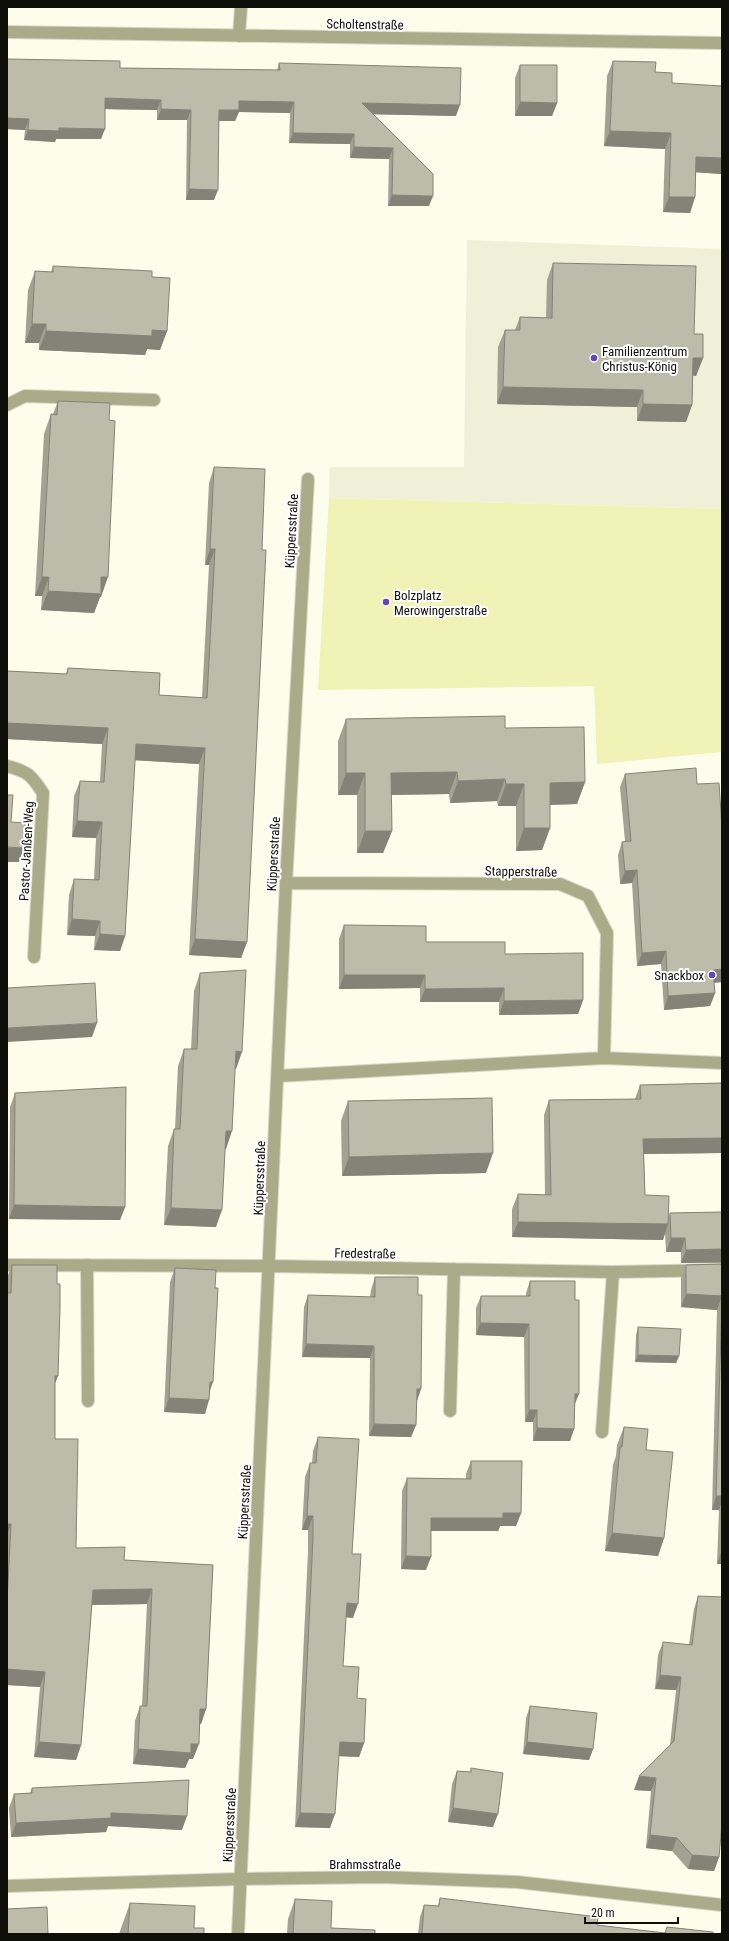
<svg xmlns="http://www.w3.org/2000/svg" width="729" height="1941" font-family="'Roboto Condensed',sans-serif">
	<rect width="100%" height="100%" fill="#fcfdea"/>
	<path fill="#eff0d7" d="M 467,240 L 722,249 L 722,509 L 329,498 L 330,467 L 464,467 Z"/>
	<path fill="#f0f2b6" d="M 329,498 L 722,509 L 722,752 L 597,764 L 594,686 L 318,690 Z"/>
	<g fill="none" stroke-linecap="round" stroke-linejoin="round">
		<g stroke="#d6d7c6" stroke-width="14">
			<path id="service" d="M 7,405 L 25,396 L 154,400
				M 87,1265 L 88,1401
				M 602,1432 L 613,1272"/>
		</g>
		<g stroke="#d6d7c6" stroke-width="14">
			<path id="minor" d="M 7,32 L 722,43
				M 239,36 L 241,7
				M 7,766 C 29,772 31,775 43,793 L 34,957
				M 286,883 L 560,884 L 588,896 L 607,933 L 604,1058
				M 278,1076 L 604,1058 L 722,1063
				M 7,1265 L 270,1266 L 613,1272 L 722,1270
				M 450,1411 L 454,1269
				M 7,1886 L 240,1879 L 382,1877 L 517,1882 L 722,1905
				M 238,1934 L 286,883 L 308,479"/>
		</g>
		<use href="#service" stroke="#aaac89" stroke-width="12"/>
		<use href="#minor" stroke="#aaac89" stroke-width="12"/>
	</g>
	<path fill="#a1a292" d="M 7,59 L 120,68 L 277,70 L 279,63 L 456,116 L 373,114 L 429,206 L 388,206 L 389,159 L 350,158 L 350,144 L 289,143 L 290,113 L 239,112 L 235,121 L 219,121 L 214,200 L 186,200 L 187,120 L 157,120 L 157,110 L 105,109 L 101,139 L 56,139 L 55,142 L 24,140 L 25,130 L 7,129 Z
		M 613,61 L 655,72 L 672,83 L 722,174 L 696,172 L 695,197 L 690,213 L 663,212 L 665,149 L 604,146 L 607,76 Z
		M 520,65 L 557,103 L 552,116 L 515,116 L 515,78 Z
		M 553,263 L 694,334 L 703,358 L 696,376 L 693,375 L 692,405 L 686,422 L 637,421 L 637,407 L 497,404 L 498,347 L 505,330 L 515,330 L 520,317 L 546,318 L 547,280 Z
		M 53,266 L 152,277 L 167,331 L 160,350 L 147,349 L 145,355 L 39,350 L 39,343 L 25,343 L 28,290 L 35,271 L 51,272 Z
		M 58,401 L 101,597 L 100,597 L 94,613 L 41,610 L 42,596 L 35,596 L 44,434 L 51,414 L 53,414 Z
		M 214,467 L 262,550 L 247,942 L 241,958 L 189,955 L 199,764 L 135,760 L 125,936 L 120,951 L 94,950 L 95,936 L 67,935 L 69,895 L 74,879 L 94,880 L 96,838 L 72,837 L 74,796 L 80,781 L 100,782 L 102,744 L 7,739 L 7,671 L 66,674 L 68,668 L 159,695 L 202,698 L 209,565 L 205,565 L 209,483 Z
		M 346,719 L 505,728 L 585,782 L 577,804 L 550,805 L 550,828 L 542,850 L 516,851 L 516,806 L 498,806 L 497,801 L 450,803 L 449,794 L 391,795 L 392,831 L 383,853 L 357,853 L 357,795 L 338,795 L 338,741 Z
		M 625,774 L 697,784 L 722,827 L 722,982 L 714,983 L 715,993 L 710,1006 L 664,1010 L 661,964 L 637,966 L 632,883 L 620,884 L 618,855 L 622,842 L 625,841 L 620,787 Z
		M 344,925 L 426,942 L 505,954 L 583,1000 L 578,1014 L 499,1015 L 499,1002 L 420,1002 L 420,988 L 339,989 L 339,939 Z
		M 200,973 L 236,1069 L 235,1069 L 226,1149 L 225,1149 L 216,1227 L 164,1225 L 168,1146 L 174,1129 L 175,1129 L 178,1066 L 184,1049 L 191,1049 L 194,991 Z
		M 722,1083 L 722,1153 L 644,1154 L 645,1195 L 669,1217 L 670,1213 L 722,1212 L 722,1263 L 681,1263 L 681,1252 L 666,1252 L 665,1233 L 663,1240 L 512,1237 L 512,1209 L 518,1194 L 545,1195 L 544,1115 L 549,1100 L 635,1099 L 640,1085 Z
		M 15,1093 L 125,1207 L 120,1220 L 9,1219 L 10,1107 Z
		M 348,1101 L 486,1173 L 342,1176 L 341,1121 Z
		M 722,1264 L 722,1564 L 717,1564 L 719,1510 L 712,1510 L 717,1310 L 681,1307 L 681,1278 L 686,1265 Z
		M 12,1265 L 55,1383 L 55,1439 L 76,1548 L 124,1560 L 213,1565 L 206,1709 L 201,1724 L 200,1724 L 193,1759 L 189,1759 L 185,1768 L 133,1764 L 135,1721 L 140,1706 L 142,1706 L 147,1604 L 92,1605 L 81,1745 L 76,1760 L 34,1757 L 40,1687 L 7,1685 L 7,1278 Z
		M 175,1268 L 215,1288 L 210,1392 L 205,1414 L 164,1412 L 170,1282 Z
		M 375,1277 L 417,1401 L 416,1425 L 411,1437 L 369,1436 L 370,1358 L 302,1357 L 304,1307 L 308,1295 L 370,1297 L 371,1290 Z
		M 530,1281 L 575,1406 L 574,1429 L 570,1441 L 533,1441 L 533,1422 L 525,1422 L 524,1337 L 476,1335 L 476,1308 L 481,1296 L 526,1296 L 526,1293 Z
		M 638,1327 L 679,1356 L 676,1363 L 635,1362 L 636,1335 Z
		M 624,1427 L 646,1450 L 664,1538 L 658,1556 L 605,1551 L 613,1465 L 616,1456 L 617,1445 Z
		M 318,1437 L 352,1554 L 353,1618 L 346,1617 L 343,1666 L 357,1698 L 364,1743 L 359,1757 L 339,1756 L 330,1828 L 295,1827 L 308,1552 L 308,1530 L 302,1530 L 305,1477 L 310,1463 L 312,1463 L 313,1451 Z
		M 471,1461 L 521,1513 L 516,1526 L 500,1526 L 498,1531 L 431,1531 L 426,1570 L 401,1569 L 402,1491 L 407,1478 L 466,1479 L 466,1474 Z
		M 698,1596 L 719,1857 L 714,1871 L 688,1869 L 672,1851 L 646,1848 L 651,1791 L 634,1790 L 670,1745 L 676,1690 L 655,1689 L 658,1655 L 663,1642 L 689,1645 L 694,1609 Z
		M 530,1706 L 593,1749 L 589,1760 L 523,1754 L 526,1718 Z
		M 471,1768 L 493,1827 L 448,1822 L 452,1784 L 457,1771 L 470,1772 Z
		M 32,1788 L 182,1830 L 108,1826 L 106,1832 L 11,1837 L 9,1808 L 14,1794 L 30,1793 Z
		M 440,1898 L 597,1925 L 665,1933 L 667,1927 L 713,1934 L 418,1934 L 420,1917 L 424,1905 L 438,1906 Z
		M 295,1899 L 331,1928 L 375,1934 L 287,1934 L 288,1919 Z
		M 130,1903 L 194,1928 L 204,1934 L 119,1934 Z"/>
	<path fill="#838477" d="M 704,7 L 722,7 L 722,8 Z
		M 105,98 L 161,100 L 157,110 L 101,109 Z
		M 239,101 L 294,102 L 290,113 L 239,112 L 235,121 L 215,121 L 219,110 Z
		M 520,102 L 557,103 L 552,116 L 515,116 Z
		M 362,103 L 460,105 L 456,116 L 358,114 Z
		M 161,109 L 191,110 L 187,120 L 157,120 Z
		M 7,118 L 29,119 L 25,130 L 7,129 Z
		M 59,128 L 105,129 L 101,139 L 56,139 L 55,142 L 24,140 L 28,130 Z
		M 610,131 L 671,133 L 665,149 L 604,146 Z
		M 293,133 L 354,134 L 350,144 L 289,143 Z
		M 354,147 L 393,148 L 389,159 L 350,158 Z
		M 696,157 L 722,158 L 722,174 L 690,172 Z
		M 189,189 L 218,190 L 214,200 L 186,200 Z
		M 392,195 L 433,196 L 429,206 L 388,206 Z
		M 669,197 L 695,197 L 690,213 L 663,212 Z
		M 32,324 L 46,324 L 39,343 L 25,343 Z
		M 152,330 L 167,331 L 160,350 L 147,349 L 145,355 L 39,350 L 46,331 Z
		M 693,358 L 703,358 L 696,376 L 687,375 Z
		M 503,387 L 643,390 L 637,407 L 497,404 Z
		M 643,404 L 692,405 L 686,422 L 637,421 Z
		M 210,549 L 215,549 L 209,565 L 205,565 Z
		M 42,577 L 49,577 L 42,596 L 35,596 Z
		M 101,577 L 108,577 L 101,597 L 100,597 L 94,613 L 41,610 L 48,591 Z
		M 7,723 L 108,728 L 102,744 L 7,739 Z
		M 136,744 L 205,748 L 199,764 L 130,760 Z
		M 457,772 L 449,794 L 383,795 L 391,773 Z
		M 346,773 L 365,773 L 357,795 L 338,795 Z
		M 505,779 L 497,801 L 450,803 L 458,781 Z
		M 585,782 L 577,804 L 542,805 L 550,783 Z
		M 506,784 L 524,784 L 516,806 L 498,806 Z
		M 77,821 L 102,822 L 96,838 L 72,837 Z
		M 524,828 L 550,828 L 542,850 L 516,851 Z
		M 365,831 L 392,831 L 383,853 L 357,853 Z
		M 7,847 L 24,848 L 19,862 L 7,862 Z
		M 637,870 L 632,883 L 620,884 L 625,871 Z
		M 72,919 L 100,921 L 95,936 L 67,935 Z
		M 100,934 L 125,936 L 120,951 L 94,950 Z
		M 195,939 L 247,942 L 241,958 L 189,955 Z
		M 666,951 L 661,964 L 637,966 L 642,953 Z
		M 722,969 L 722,982 L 708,983 L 713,970 Z
		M 344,975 L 425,975 L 420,988 L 339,989 Z
		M 504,988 L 499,1002 L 420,1002 L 425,989 Z
		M 715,993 L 710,1006 L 664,1010 L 668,996 Z
		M 583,1000 L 578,1014 L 499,1015 L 504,1001 Z
		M 97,1023 L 92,1037 L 7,1042 L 7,1028 Z
		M 236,1051 L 242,1052 L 236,1069 L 230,1069 Z
		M 226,1131 L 232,1131 L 226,1149 L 219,1148 Z
		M 722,1138 L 722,1153 L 638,1154 L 643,1139 Z
		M 493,1153 L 486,1173 L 342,1176 L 349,1157 Z
		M 14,1205 L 125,1207 L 120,1220 L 9,1219 Z
		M 171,1208 L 222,1210 L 216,1227 L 164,1225 Z
		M 518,1222 L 668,1224 L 663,1240 L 512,1237 Z
		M 671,1238 L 685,1238 L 681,1252 L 666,1252 Z
		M 722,1249 L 722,1262 L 681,1263 L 686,1250 Z
		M 686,1294 L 722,1296 L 717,1310 L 681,1307 Z
		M 480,1323 L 529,1324 L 524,1337 L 476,1335 Z
		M 306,1344 L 374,1346 L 370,1358 L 302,1357 Z
		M 638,1355 L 679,1356 L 676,1363 L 635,1362 Z
		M 55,1376 L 58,1376 L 52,1391 Z
		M 210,1382 L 213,1382 L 208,1396 Z
		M 417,1389 L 421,1389 L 417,1401 Z
		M 575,1394 L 579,1394 L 574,1406 Z
		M 169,1398 L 209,1400 L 205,1414 L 164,1412 Z
		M 529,1410 L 537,1410 L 533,1422 L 525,1422 Z
		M 374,1424 L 416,1425 L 411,1437 L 369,1436 Z
		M 537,1428 L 574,1429 L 570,1441 L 533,1441 Z
		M 716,1496 L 722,1496 L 722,1501 L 719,1510 L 712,1510 Z
		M 503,1513 L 521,1513 L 516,1526 L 500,1526 L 498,1531 L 426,1531 L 431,1518 Z
		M 307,1516 L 313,1516 L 308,1530 L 302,1530 Z
		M 7,1524 L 11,1524 L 7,1536 Z
		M 612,1533 L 664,1538 L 658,1556 L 605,1551 Z
		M 722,1550 L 722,1564 L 717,1564 Z
		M 406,1556 L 431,1557 L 426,1570 L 401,1569 Z
		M 152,1589 L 147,1604 L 88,1605 L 93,1590 Z
		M 347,1603 L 358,1604 L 353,1618 L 342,1617 Z
		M 7,1669 L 45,1672 L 40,1687 L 7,1685 Z
		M 660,1675 L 681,1677 L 676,1690 L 655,1689 Z
		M 200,1709 L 206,1709 L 201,1724 L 195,1724 Z
		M 39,1742 L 81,1745 L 76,1760 L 34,1757 Z
		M 340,1742 L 364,1743 L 359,1757 L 335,1756 Z
		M 527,1742 L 593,1749 L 589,1760 L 523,1754 Z
		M 191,1744 L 199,1744 L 193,1759 L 189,1759 L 185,1768 L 133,1764 L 138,1749 Z
		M 639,1776 L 656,1778 L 651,1791 L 634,1790 Z
		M 453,1808 L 498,1814 L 493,1827 L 448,1822 Z
		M 111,1813 L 187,1816 L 182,1830 L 108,1826 L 106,1832 L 11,1837 L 16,1823 Z
		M 300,1813 L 335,1814 L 330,1828 L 295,1827 Z
		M 650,1835 L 677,1838 L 672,1851 L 646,1848 Z
		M 692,1855 L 719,1857 L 714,1871 L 688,1869 Z"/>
	<path fill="#bbbcaa" stroke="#838477" d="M 7,59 L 120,61 L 120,68 L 280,70 L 279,63 L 461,68 L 460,105 L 362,103 L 433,174 L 433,196 L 392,195 L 393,148 L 354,147 L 354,134 L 293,133 L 294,102 L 239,101 L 239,110 L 219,110 L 218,190 L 189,189 L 191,110 L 161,109 L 161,100 L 105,98 L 105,129 L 59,128 L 59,131 L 28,130 L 29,119 L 7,118 Z
		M 613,61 L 656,62 L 655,72 L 672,73 L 672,83 L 722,86 L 722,158 L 696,157 L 695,197 L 669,197 L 671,133 L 610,131 Z
		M 520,65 L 557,65 L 557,103 L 520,102 Z
		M 553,263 L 696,266 L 694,334 L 703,334 L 703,358 L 693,358 L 692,405 L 643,404 L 643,390 L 503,387 L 505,330 L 520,330 L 520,317 L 552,318 Z
		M 53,266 L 152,271 L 152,277 L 170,278 L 167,331 L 152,330 L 152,336 L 46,331 L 46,324 L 32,324 L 35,271 L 53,272 Z
		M 58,401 L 110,403 L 109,420 L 115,421 L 108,577 L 101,577 L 101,594 L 48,591 L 49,577 L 42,577 L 51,414 L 57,415 Z
		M 214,467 L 265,469 L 262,550 L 266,550 L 247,942 L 195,939 L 205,748 L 136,744 L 125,936 L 100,934 L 100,921 L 72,919 L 74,879 L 99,880 L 102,822 L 77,821 L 80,781 L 104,782 L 108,728 L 7,723 L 7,671 L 67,674 L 68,668 L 160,673 L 159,695 L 207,698 L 215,549 L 210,549 Z
		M 505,716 L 505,728 L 584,727 L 585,782 L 550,783 L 550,828 L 524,828 L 524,784 L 506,784 L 505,779 L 458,781 L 457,772 L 391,773 L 392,831 L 365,831 L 365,773 L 346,773 L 346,719 Z
		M 696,768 L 697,784 L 719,783 L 722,827 L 722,969 L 713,970 L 715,993 L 668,996 L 666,951 L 642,953 L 637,870 L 625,871 L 622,842 L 631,841 L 625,774 Z
		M 7,795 L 13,795 L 11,822 L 25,823 L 24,848 L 7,847 Z
		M 344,925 L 426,926 L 426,942 L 505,942 L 505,954 L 583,953 L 583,1000 L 504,1001 L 504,988 L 425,989 L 425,975 L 344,975 Z
		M 246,970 L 242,1052 L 236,1051 L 232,1131 L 226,1131 L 222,1210 L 171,1208 L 174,1129 L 180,1129 L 184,1049 L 197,1049 L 200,973 Z
		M 95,983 L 97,1023 L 7,1028 L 7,988 Z
		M 722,1083 L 722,1138 L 643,1139 L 645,1195 L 669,1196 L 668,1224 L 518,1222 L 518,1194 L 551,1195 L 549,1100 L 641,1099 L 640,1085 Z
		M 126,1087 L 125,1207 L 14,1205 L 15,1093 Z
		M 492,1098 L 493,1153 L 349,1157 L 348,1101 Z
		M 722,1212 L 722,1249 L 686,1250 L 685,1238 L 671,1238 L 670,1213 Z
		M 722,1264 L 722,1296 L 686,1294 L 686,1265 Z
		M 12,1265 L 57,1265 L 57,1284 L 60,1284 L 60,1308 L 58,1376 L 55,1376 L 55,1439 L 78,1439 L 76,1548 L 125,1547 L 124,1560 L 213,1565 L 206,1709 L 200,1709 L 199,1744 L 191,1744 L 191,1753 L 138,1749 L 140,1706 L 147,1706 L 152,1589 L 93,1590 L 81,1745 L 39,1742 L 45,1672 L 7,1669 L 7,1602 L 11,1524 L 7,1524 L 7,1293 L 11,1293 Z
		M 175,1268 L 216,1270 L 215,1288 L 218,1288 L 213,1382 L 210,1382 L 209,1400 L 169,1398 Z
		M 375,1277 L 418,1277 L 418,1295 L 422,1295 L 421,1389 L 417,1389 L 416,1425 L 374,1424 L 374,1346 L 306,1344 L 308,1295 L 375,1297 Z
		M 530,1281 L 575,1281 L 575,1300 L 579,1300 L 579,1394 L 575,1394 L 574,1429 L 537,1428 L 537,1410 L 529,1410 L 529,1324 L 480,1323 L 481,1296 L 530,1296 Z
		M 722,1299 L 722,1496 L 716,1496 Z
		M 638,1327 L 681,1329 L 679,1356 L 638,1355 Z
		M 624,1427 L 648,1429 L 646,1450 L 673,1452 L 664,1538 L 612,1533 L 620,1447 L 622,1447 Z
		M 318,1437 L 359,1439 L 352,1554 L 361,1554 L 358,1604 L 347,1603 L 343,1666 L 359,1667 L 357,1698 L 366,1699 L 364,1743 L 340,1742 L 335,1814 L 300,1813 L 313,1538 L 313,1516 L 307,1516 L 310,1463 L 316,1463 Z
		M 471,1461 L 522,1461 L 521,1513 L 503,1513 L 503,1518 L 431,1518 L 431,1557 L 406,1556 L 407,1478 L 471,1479 Z
		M 698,1596 L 722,1597 L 722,1824 L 719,1857 L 692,1855 L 677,1838 L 650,1835 L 656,1778 L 639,1776 L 674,1741 L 681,1677 L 660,1675 L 663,1642 L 692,1645 Z
		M 530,1706 L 597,1713 L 593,1749 L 527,1742 Z
		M 471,1768 L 503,1773 L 498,1814 L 453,1808 L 457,1771 L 471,1772 Z
		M 189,1780 L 187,1816 L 111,1813 L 111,1818 L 16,1823 L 14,1794 L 32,1793 L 32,1788 Z
		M 440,1898 L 598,1917 L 597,1925 L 665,1933 L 667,1927 L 713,1932 L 713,1934 L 422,1934 L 424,1905 L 439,1906 Z
		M 295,1899 L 332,1901 L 331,1928 L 375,1930 L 375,1934 L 293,1934 Z
		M 130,1903 L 195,1906 L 194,1928 L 204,1928 L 204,1934 L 128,1934 Z
		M 47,1907 L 48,1934 L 7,1934 L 7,1909 Z"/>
	<g fill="#6245bd" stroke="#fff" stroke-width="1.5">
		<circle cx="594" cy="358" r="4"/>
		<circle cx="386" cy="602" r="4"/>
		<circle cx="712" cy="975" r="4"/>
	</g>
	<g text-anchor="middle" stroke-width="4" stroke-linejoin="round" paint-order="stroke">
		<g font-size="13" fill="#0f0f09" stroke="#fff">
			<text transform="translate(365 24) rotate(1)" y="5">Scholtenstraße</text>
			<text transform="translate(291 531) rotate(-87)" y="5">Küppersstraße</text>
			<text transform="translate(26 851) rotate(-87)" y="5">Pastor-Janßen-Weg</text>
			<text transform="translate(273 854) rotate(-87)" y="5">Küppersstraße</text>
			<text transform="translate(521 871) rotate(1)" y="5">Stapperstraße</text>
			<text transform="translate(259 1178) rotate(-88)" y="5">Küppersstraße</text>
			<text transform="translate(365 1253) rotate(1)" y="5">Fredestraße</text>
			<text transform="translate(244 1502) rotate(-87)" y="5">Küppersstraße</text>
			<text transform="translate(229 1825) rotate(-87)" y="5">Küppersstraße</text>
			<text x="365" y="1869">Brahmsstraße</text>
		</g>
		<g font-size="13" fill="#0f0f09" stroke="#fff" text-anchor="start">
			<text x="602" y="356">Familienzentrum<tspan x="602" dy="15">Christus-König</tspan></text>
			<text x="394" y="600">Bolzplatz<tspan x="394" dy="15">Merowingerstraße</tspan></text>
			<text x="704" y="980" text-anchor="end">Snackbox</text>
		</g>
	</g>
	<rect width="729" height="1941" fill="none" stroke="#0f0f09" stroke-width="16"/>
	<path d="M585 1917v6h93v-6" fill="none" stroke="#0f0f09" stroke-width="2"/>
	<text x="591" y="1917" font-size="12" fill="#0f0f09" stroke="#ffffff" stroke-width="3" paint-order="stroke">20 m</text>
</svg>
